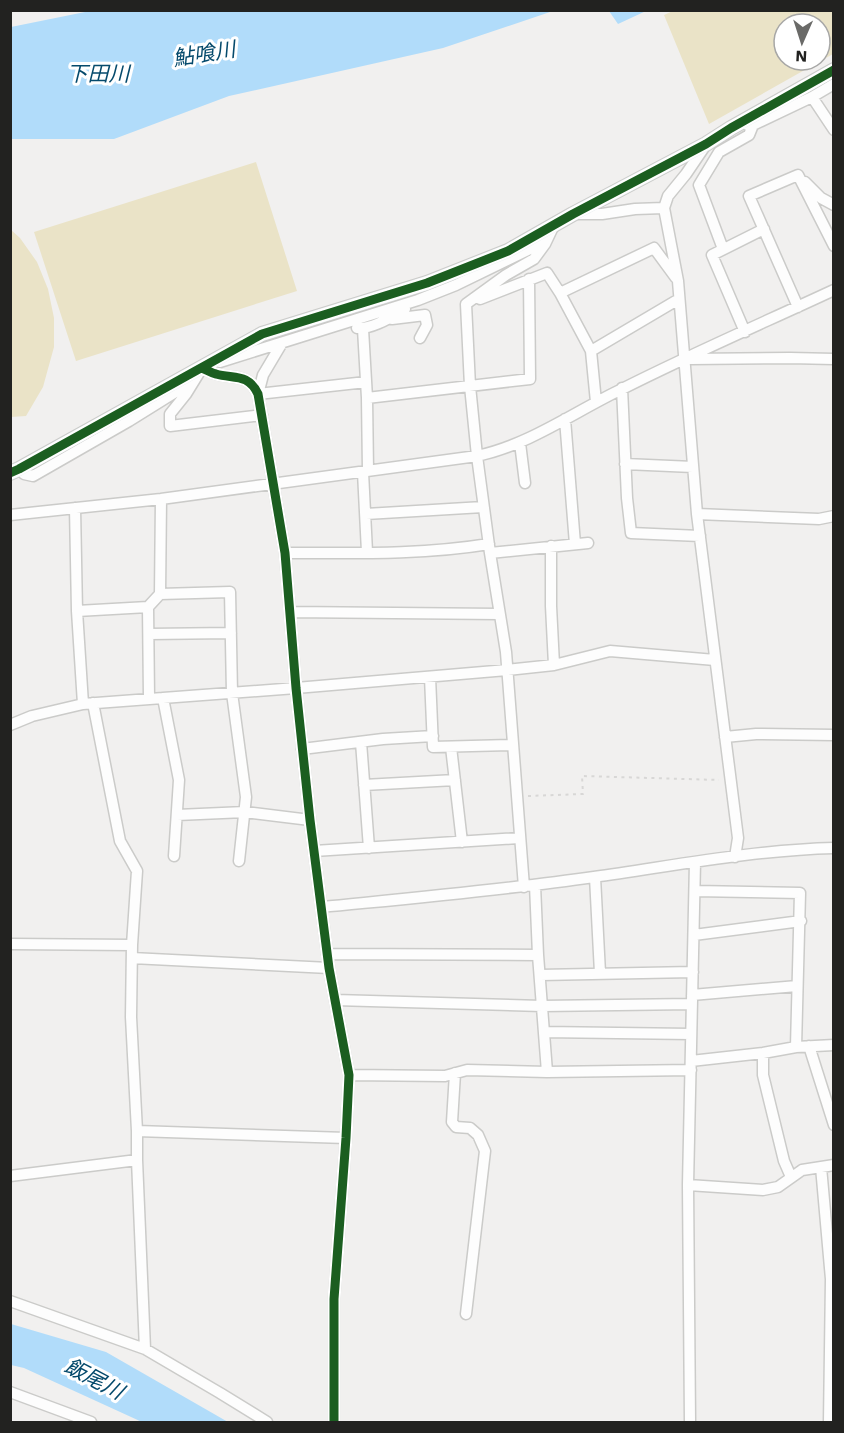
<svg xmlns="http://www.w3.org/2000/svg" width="844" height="1433" font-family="'Work Sans','Noto Sans JP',sans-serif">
	<rect width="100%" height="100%" fill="#f1f0ef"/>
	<path fill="#eae3c7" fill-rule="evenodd" d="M 675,10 L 833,11 L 833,54 L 709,124 L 664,15 ZM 784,24 L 820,24 L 820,60 L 784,60 Z
		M 256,162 L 297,291 L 76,361 L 34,232 Z
		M 10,229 L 20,238 L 37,262 L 48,289 L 54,318 L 54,347 L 43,387 L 26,416 L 11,417 Z"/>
	<path fill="#b1dcfa" d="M 90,11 L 90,10 L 553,11 L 443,48 L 229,96 L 114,139 L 11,139 L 11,27 Z
		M 609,11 L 646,11 L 618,24 Z
		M 11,1324 L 106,1352 L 228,1422 L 142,1422 L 24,1368 L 11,1365 Z"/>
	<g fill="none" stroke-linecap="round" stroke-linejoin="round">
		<g stroke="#cbcbc9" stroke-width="13">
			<path id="street" d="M 812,97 L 834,130
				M 747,125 L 753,125 L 812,97 L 834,84
				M 705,146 L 686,174 L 668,196 L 664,208 L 678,281 L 697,514 L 738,838 L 735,857
				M 805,182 L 821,198 L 834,205
				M 574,214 L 602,214 L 635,209 L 664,208
				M 723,249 L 699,185 L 719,152 L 749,135 L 753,125
				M 560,293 L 654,248 L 676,278
				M 480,299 L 547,273 L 560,293 L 591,351 L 596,402
				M 798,307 L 749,196 L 798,175 L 834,246
				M 392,319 L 425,315 L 427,325 L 420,338
				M 357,328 C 373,329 391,317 405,309
				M 363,329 L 367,398 L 368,471
				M 745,332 L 712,255 L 764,229
				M 282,343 L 263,375 L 258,394 L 366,382
				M 591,351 L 679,299
				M 690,359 L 790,358 L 834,359
				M 220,362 L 418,300 L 456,285 L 532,248 L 546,233
				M 202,368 C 207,370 211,373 216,374 C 234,379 248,373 258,394 L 285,553 L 296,688 L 310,820 L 329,968 L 349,1075 L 346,1138 L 334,1299 L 334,1422
				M 202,368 L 186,394 L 170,414 L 170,426 L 262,415
				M 622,388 L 627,498 L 631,533 L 700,536
				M 367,398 L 530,379 L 529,279
				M 565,419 L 575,544
				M 520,443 L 525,483
				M 625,464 L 693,467
				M 19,469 L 24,474 L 33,476 L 129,421 L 190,383
				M 363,472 L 367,552
				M 75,508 L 77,611 L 83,704
				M 366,514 L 483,507
				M 697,514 L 819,519 L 834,516
				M 10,515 L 161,499 L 477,456 C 529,445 574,412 622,389 C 691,354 763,323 834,290
				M 551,546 L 551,606 L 554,665
				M 285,553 C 353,553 422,555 489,544
				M 490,553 L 588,543
				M 160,594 L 230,592 L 232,693 L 246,797 L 239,861
				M 77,611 L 148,607
				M 290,612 L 499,614
				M 149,634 L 231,633
				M 430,677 L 433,747 L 513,745
				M 149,698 L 148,607 L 160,594 L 161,499
				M 163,698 L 179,780 L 174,856
				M 93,703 L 120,841 L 137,871 L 132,945 L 131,1017 L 137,1131 L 137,1160 L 145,1349
				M 10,725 L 32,716 L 83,704 L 296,688 L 507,670 L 554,665 L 610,651 L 715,660
				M 725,737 L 756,734 L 834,735
				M 361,742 L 369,848
				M 451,747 L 462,842
				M 302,749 L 383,739 L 433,736
				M 364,785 L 455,780
				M 177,815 L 245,812 L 310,820
				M 314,851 L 519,838
				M 595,877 L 600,973
				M 535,885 L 538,955 L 547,1072
				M 524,887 L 506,652 L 490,553 L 477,456 L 470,386 L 466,304 L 506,275 L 534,259 L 545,244 L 554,225
				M 695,891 L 800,893 L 796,1047
				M 322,907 C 413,898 503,890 594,877 C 673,866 753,850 834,848
				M 694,935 L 801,921
				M 10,944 L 132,945
				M 327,954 L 538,955
				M 132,958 L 329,968
				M 540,975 L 693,972
				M 692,995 L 797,986
				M 335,1000 L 542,1006 L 692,1004
				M 544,1032 L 691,1034
				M 809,1046 L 834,1125
				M 763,1053 L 763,1075 L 784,1161 L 791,1177
				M 691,1061 L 763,1053 L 796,1047 L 834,1045
				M 455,1073 L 452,1122 L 456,1127 L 470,1128 L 478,1135 L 485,1151 L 466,1314
				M 349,1075 L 445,1076 L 467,1070 L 547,1072 L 691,1070
				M 137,1131 L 346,1138
				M 821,1167 L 831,1279 L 829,1422
				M 10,1176 L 137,1160
				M 688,1185 L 763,1190 L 778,1187 L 802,1170 L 834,1165
				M 10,1301 L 145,1349 L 220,1393 L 267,1422
				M 10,1392 L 91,1422
				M 690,1422 L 688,1185 L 695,862"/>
		</g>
		<g stroke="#cbcbc9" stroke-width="16">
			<path id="secondary" d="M 10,473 L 19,469 L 262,334 L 427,283 L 508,251 L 573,214 L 706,144 L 731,128 L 834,70"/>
		</g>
		<path stroke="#d8d7d6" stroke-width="2" stroke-dasharray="3 4.5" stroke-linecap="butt" d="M 528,796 L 583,794 L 582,776 L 719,780"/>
		<use href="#street" stroke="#fdfdfd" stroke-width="10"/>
		<use href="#secondary" stroke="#edf1f3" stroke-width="14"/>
		<g stroke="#fff" stroke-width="13">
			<path id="cycleway" d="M 202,368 C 207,370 211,373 216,374 C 234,379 248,373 258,394 L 285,553 L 296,688 L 310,820 L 329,968 L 349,1075 L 346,1138 L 334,1299 L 334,1422
				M 10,473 L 19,469 L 262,334 L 427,283 L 508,251 L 573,214 L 706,144 L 731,128 L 834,70"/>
		</g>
		<use href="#cycleway" stroke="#1b5e20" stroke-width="9"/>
	</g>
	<g text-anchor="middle" stroke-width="6" stroke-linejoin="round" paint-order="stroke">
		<g font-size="21" font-style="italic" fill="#054a6c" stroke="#fff">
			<text transform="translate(204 54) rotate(-9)" y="7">鮎喰川</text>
			<text x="98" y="81">下田川</text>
			<text transform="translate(94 1379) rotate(28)" y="7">飯尾川</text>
		</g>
	</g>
	<rect width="844" height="1433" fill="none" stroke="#222220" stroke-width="24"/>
	<g transform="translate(802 42) rotate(183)"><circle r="28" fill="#ffffff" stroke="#a7a7a6" stroke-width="1.5"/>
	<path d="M0-4.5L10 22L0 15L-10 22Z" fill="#6a6a68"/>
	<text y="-9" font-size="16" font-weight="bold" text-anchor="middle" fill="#222220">N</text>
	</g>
</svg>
